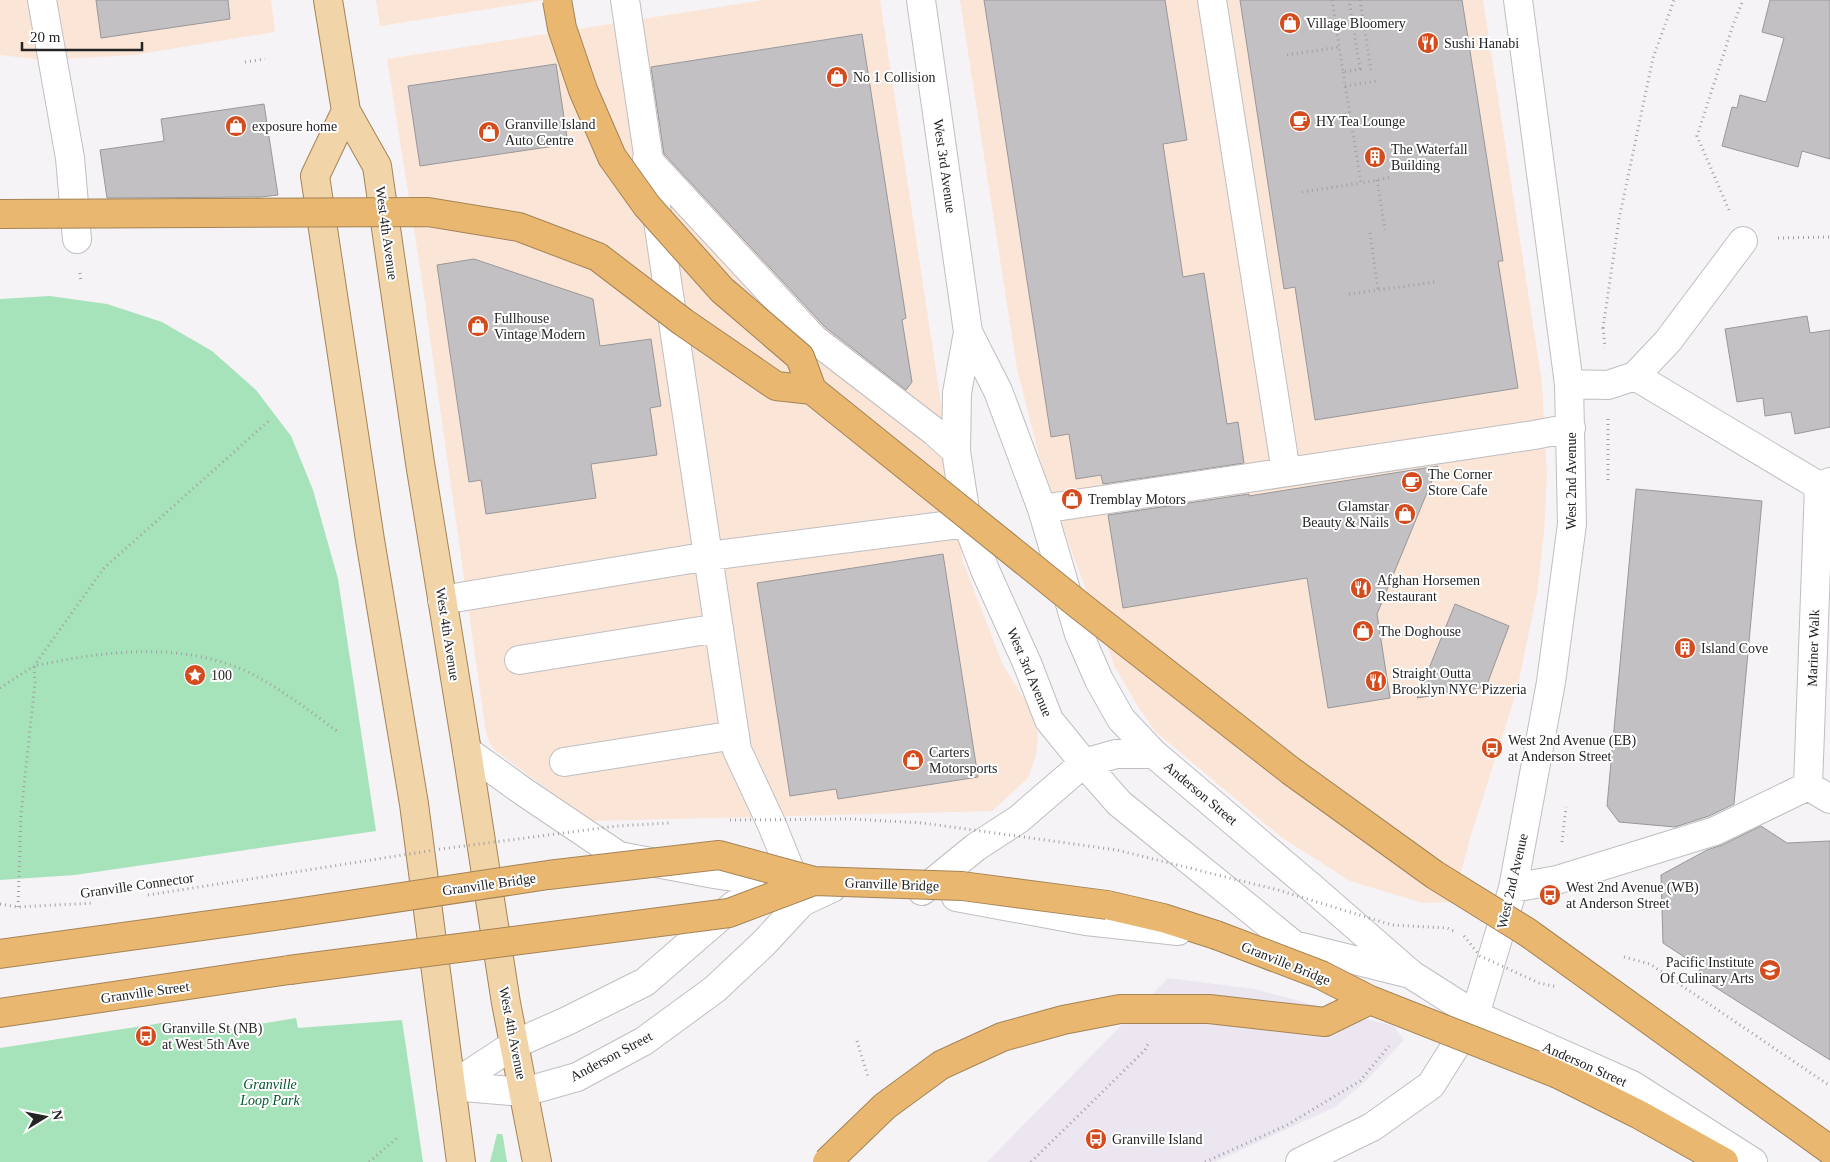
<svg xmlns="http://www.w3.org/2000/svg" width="1830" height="1162" font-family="'Times New Roman',serif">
	<rect width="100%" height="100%" fill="#f5f3f6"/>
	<path fill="#fbe5d7" d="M 0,0 L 271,0 L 275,32 L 134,55 L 43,60 L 0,55 Z
		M 376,0 L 545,0 L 380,26 Z
		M 764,0 L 880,0 L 946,436 L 963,562 L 1003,665 L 1031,710 L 1038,733 L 1036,756 L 1028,778 L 992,811 L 589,821 L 496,751 L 490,744 L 486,733 L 421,274 L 387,59 Z
		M 960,0 L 1483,0 L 1542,383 L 1547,474 L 1544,534 L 1537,593 L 1517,690 L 1471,835 L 1455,894 L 1450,902 L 1423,903 L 1350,881 L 1281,837 L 1156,732 L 1137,705 L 1115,667 L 1047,486 L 1017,369 Z"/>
	<path fill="#ebe6f0" d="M 1168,978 L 1254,989 L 1394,1026 L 1404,1040 L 1366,1081 L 1335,1107 L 1215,1162 L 987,1162 Z"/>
	<path fill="#a6e3ba" d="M 50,296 L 107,304 L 162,322 L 212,351 L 256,390 L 291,436 L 313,490 L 338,579 L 376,831 L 75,875 L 0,880 L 0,299 Z
		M 296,1018 L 298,1028 L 402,1020 L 423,1162 L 0,1162 L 0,1048 L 168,1022 L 207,1033 Z
		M 497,1134 L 502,1134 L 503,1137 L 507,1162 L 490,1162 Z"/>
	<path fill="#c2c0c3" stroke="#98979a" d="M 96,0 L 228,0 L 230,19 L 101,38 Z
		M 984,0 L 1165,0 L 1187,140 L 1163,144 L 1183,277 L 1204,273 L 1227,424 L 1238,422 L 1244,463 L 1103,484 L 1101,475 L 1076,479 L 1069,434 L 1051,437 Z
		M 1240,0 L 1462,0 L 1503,261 L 1498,261 L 1518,388 L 1315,420 L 1295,287 L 1284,289 Z
		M 1770,0 L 1830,0 L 1830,159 L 1802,151 L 1798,167 L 1722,146 L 1732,107 L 1737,108 L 1740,95 L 1766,102 L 1784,38 L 1762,32 Z
		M 862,34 L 906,318 L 902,320 L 912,382 L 906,390 L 825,327 L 664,154 L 651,67 Z
		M 556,64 L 568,144 L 420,166 L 408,86 Z
		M 264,104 L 278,195 L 261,197 L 107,198 L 100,150 L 164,141 L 161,119 Z
		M 474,259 L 593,299 L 600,346 L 651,339 L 661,406 L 650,408 L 657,455 L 591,464 L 596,498 L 486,514 L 481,480 L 469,482 L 437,265 Z
		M 1807,316 L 1810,333 L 1830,330 L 1830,427 L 1795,434 L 1791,412 L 1765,416 L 1763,398 L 1737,402 L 1725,329 Z
		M 1438,466 L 1377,614 L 1390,698 L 1328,708 L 1307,578 L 1123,608 L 1108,515 L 1249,494 L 1249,496 Z
		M 1636,489 L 1762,501 L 1734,804 L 1709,816 L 1675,827 L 1619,822 L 1607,806 Z
		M 943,554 L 978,777 L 838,799 L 836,789 L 790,796 L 757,583 Z
		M 1455,604 L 1509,626 L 1486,687 L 1417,698 Z
		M 1761,826 L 1787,843 L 1830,841 L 1830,1060 L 1696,975 L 1701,968 L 1663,943 L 1661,875 L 1707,850 L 1722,845 Z"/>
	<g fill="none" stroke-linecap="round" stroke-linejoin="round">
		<g stroke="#bfbec1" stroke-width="30">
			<path id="minor" d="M 42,0 L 70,158 L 77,239
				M 625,0 L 737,750 L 772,825 L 795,882
				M 921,0 L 968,332 L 957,393 L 956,451 L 967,523 L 985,570 L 1027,663 L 1049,720 L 1084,763 L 1119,803 L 1294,945
				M 1212,0 L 1286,472
				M 647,159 L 814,339 L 935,432 L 956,451
				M 968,332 L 998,391 L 1042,509 L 1079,634 L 1099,680 L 1121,719 L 1154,754 L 1311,887 L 1412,975 L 1475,1015 L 1632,1085 L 1753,1162
				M 1635,376 L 1819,486
				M 1569,384 L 1608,385 L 1635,376 L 1668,341 L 1743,241
				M 1830,482 L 1819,486 L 1808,786 L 1830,799
				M 1042,509 L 1534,435 L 1571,428
				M 442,600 L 709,556 L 967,523
				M 519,660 L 719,628
				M 467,751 L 524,792 L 619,856 L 714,874 L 772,883 L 801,883
				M 564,762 L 735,735
				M 1513,888 L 1557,880 L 1715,831 L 1808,786
				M 922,891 L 976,847 L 1019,819 L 1084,763 L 1116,754 L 1154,754
				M 956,897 L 1086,921 L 1178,931
				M 1275,943 L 1294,945 L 1406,973
				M 451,1086 L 524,1092 L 577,1077 L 644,1041 L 715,989 L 763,944 L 802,902 L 832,888
				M 451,1086 L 515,1044 L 567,1021 L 645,982 L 734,905
				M 1300,1162 L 1372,1127 L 1431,1085 L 1475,1015 L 1513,888 L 1551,682 L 1572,524 L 1569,384 L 1518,0"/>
		</g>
		<g stroke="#a48456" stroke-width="30">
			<path id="major" d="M 328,0 L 346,111 L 377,166 L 420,463 L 467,751 L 506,1003 L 537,1162
				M 346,111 L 315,176 L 370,540 L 414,804 L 461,1162"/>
		</g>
		<g stroke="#a48456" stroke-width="30">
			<path id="highway" d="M 1107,905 L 1163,918 L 1216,935
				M 1527,932 L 1830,1150
				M 0,954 L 282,915
				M 0,1013 L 289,970
				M 1558,1074 L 1638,1114 L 1724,1162"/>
		</g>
		<path stroke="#a19fa2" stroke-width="3" stroke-dasharray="1 4" stroke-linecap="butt" d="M 1332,0 L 1343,72 L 1360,69 L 1349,0
			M 1360,0 L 1371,70
			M 1287,55 L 1339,47
			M 245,62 L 265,59
			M 1343,72 L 1361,183 L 1393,177
			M 1345,86 L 1377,81
			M 1320,118 L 1350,114
			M 1377,180 L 1385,230
			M 1302,192 L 1361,183
			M 1729,210 L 1697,136 L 1733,25 L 1743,0
			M 1370,233 L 1378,290
			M 1778,238 L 1830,237
			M 80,273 L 81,282
			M 1349,294 L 1435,282
			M 1603,328 L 1605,348
			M 1603,328 L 1619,219 L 1653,58 L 1674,0
			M 1608,419 L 1608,481
			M 0,688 L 34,666 L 104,568 L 271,419
			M 1562,842 L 1566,807
			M 148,895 L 276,875
			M 0,904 L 18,907 L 93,903
			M 18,907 L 21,815 L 35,682 L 34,666 C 104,651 181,641 248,672 C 280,688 308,710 337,731
			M 1624,957 L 1650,964 L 1830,1086
			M 857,1041 L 868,1077
			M 369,1162 L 397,1138
			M 1031,1162 L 1145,1050 L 1148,1044
			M 1205,1162 L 1287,1125 L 1360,1081 L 1389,1046"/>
		<use href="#minor" stroke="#fff" stroke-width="28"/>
		<use href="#major" stroke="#f2d4a9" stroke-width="28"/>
		<use href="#highway" stroke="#e9b770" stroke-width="28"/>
		<g stroke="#a48456" stroke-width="30" stroke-linecap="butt">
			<path id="highway-bridge" d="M 557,0 L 562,28 L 583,90 L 612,157 L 647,206 L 722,290 L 800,357 L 812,390 L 1079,605 L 1291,771 L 1435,875 L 1527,932
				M 0,214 L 428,212 L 519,227 L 598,257 L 683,322 L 776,386 L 812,390
				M 282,915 L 548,875 L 719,855 L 814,881 L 962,886 L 1107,905
				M 1216,935 L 1321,975 L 1370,1000 L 1558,1074
				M 289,970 L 729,913 L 814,881
				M 827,1162 L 885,1106 L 941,1065 L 1002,1037 L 1063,1020 L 1120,1009 L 1209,1009 L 1325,1022 L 1370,1000"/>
		</g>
		<path stroke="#a19fa2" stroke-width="3" stroke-dasharray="1 4" stroke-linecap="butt" d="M 730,820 L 851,819 L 923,823 L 1117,850 L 1278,890 L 1392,925 L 1447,928 L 1456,932
			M 276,875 L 441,849 L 617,826 L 669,823
			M 1464,936 L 1480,956 L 1539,983 L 1558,987"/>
		<use href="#highway-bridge" stroke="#e9b770" stroke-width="28"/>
	</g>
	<defs>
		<g id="shop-disc" transform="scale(1.125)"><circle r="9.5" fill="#d44c1e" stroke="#fff"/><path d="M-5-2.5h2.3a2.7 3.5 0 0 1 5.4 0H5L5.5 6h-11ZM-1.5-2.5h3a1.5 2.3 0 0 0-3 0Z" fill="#fff"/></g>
		<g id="restaurant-disc" transform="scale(1.125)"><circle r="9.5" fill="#d44c1e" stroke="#fff"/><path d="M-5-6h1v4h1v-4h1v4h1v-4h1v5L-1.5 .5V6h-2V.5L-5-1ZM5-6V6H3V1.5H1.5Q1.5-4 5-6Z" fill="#fff"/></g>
		<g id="cafe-disc" transform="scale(1.125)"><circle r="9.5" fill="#d44c1e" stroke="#fff"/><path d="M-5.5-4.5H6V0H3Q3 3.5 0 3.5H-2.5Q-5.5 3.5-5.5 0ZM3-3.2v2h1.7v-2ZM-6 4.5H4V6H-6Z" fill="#fff"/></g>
		<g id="building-disc" transform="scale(1.125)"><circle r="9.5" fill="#d44c1e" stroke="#fff"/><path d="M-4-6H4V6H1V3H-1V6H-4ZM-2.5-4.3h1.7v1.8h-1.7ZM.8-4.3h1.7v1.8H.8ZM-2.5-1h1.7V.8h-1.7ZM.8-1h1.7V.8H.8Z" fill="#fff"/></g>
		<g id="sight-disc" transform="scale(1.125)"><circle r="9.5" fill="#d44c1e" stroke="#fff"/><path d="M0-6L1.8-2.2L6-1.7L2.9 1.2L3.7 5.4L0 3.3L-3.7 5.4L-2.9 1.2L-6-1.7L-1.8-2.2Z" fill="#fff"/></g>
		<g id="bus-disc" transform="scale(1.125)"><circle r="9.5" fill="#d44c1e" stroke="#fff"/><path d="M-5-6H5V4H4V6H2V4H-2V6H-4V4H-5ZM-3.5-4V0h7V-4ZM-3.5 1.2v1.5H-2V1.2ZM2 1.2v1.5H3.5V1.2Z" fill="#fff"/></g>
		<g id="university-disc" transform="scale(1.125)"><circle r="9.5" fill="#d44c1e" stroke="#fff"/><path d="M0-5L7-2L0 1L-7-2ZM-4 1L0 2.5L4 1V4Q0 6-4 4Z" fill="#fff"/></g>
	</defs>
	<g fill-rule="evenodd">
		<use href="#shop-disc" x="1290" y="23"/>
		<use href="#restaurant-disc" x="1428" y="43"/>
		<use href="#shop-disc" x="837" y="77"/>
		<use href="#cafe-disc" x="1300" y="121"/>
		<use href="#shop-disc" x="236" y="126"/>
		<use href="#shop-disc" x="489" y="132"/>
		<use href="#building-disc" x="1375" y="157"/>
		<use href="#shop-disc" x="478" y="326"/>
		<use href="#cafe-disc" x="1412" y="482"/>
		<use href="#shop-disc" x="1072" y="499"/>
		<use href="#shop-disc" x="1405" y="514"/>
		<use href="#restaurant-disc" x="1361" y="588"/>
		<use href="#shop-disc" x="1363" y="631"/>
		<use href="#building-disc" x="1685" y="648"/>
		<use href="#sight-disc" x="195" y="675"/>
		<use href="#restaurant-disc" x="1376" y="681"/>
		<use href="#bus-disc" x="1492" y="748"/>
		<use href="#shop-disc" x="913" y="760"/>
		<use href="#bus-disc" x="1550" y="895"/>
		<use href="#university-disc" x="1770" y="970"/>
		<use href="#bus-disc" x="146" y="1036"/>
		<use href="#bus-disc" x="1096" y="1139"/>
	</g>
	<g text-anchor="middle" stroke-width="4" stroke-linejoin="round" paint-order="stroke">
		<g font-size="14" fill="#252425" stroke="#fff" text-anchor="start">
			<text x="1306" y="28">Village Bloomery</text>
			<text x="1444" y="48">Sushi Hanabi</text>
			<text x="853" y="82">No 1 Collision</text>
			<text x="1316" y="126">HY Tea Lounge</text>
			<text x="505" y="129">Granville Island<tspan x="505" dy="16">Auto Centre</tspan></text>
			<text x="252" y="131">exposure home</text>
			<text x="1391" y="154">The Waterfall<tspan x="1391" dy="16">Building</tspan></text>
			<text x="494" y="323">Fullhouse<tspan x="494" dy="16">Vintage Modern</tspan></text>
			<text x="1428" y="479">The Corner<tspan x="1428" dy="16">Store Cafe</tspan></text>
			<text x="1088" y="504">Tremblay Motors</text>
			<text x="1389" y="511" text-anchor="end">Glamstar<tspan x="1389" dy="16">Beauty &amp; Nails</tspan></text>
			<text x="1377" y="585">Afghan Horsemen<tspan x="1377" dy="16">Restaurant</tspan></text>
			<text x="1379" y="636">The Doghouse</text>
			<text x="1701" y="653">Island Cove</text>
			<text x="1392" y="678">Straight Outta<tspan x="1392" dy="16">Brooklyn NYC Pizzeria</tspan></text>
			<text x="211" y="680">100</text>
			<text x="1508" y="745">West 2nd Avenue (EB)<tspan x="1508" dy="16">at Anderson Street</tspan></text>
			<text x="929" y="757">Carters<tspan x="929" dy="16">Motorsports</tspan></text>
			<text x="1566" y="892">West 2nd Avenue (WB)<tspan x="1566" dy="16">at Anderson Street</tspan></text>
			<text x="1754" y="967" text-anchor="end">Pacific Institute<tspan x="1754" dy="16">Of Culinary Arts</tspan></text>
			<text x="162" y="1033">Granville St (NB)<tspan x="162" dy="16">at West 5th Ave</tspan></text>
			<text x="1112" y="1144">Granville Island</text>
		</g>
		<g font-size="14" fill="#252425" stroke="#fff">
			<text transform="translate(945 166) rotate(82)" y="5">West 3rd Avenue</text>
			<text transform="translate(387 233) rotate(82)" y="5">West 4th Avenue</text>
			<text transform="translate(1571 481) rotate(-90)" y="5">West 2nd Avenue</text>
			<text transform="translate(448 634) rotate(81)" y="5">West 4th Avenue</text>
			<text transform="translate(1813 648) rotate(-88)" y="5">Mariner Walk</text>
			<text transform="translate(1030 672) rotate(67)" y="5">West 3rd Avenue</text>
			<text transform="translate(1201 793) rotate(40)" y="5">Anderson Street</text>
			<text transform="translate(1512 881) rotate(-77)" y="5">West 2nd Avenue</text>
			<text transform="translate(489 884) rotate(-8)" y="5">Granville Bridge</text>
			<text transform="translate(892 884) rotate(2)" y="5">Granville Bridge</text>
			<text transform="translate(137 885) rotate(-8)" y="5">Granville Connector</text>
			<text transform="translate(1286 963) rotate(22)" y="5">Granville Bridge</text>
			<text transform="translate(145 992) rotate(-8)" y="5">Granville Street</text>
			<text transform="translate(513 1033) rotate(79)" y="5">West 4th Avenue</text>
			<text transform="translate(611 1056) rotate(-28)" y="5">Anderson Street</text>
			<text transform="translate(1585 1064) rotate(24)" y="5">Anderson Street</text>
		</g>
		<g font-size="14" font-style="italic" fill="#00552e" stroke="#fff">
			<text x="270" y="1089">Granville<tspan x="270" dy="16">Loop Park</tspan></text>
		</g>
	</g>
	<g transform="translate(45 1117) rotate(80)" stroke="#ffffff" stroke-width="4" paint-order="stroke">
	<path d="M0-4L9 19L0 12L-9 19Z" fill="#252425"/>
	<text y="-8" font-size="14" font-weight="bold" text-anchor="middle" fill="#252425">N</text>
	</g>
	<path d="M22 42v8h120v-8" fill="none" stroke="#252425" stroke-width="2.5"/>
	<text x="30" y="42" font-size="15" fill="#252425" stroke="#ffffff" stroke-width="4" paint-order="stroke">20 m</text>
</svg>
